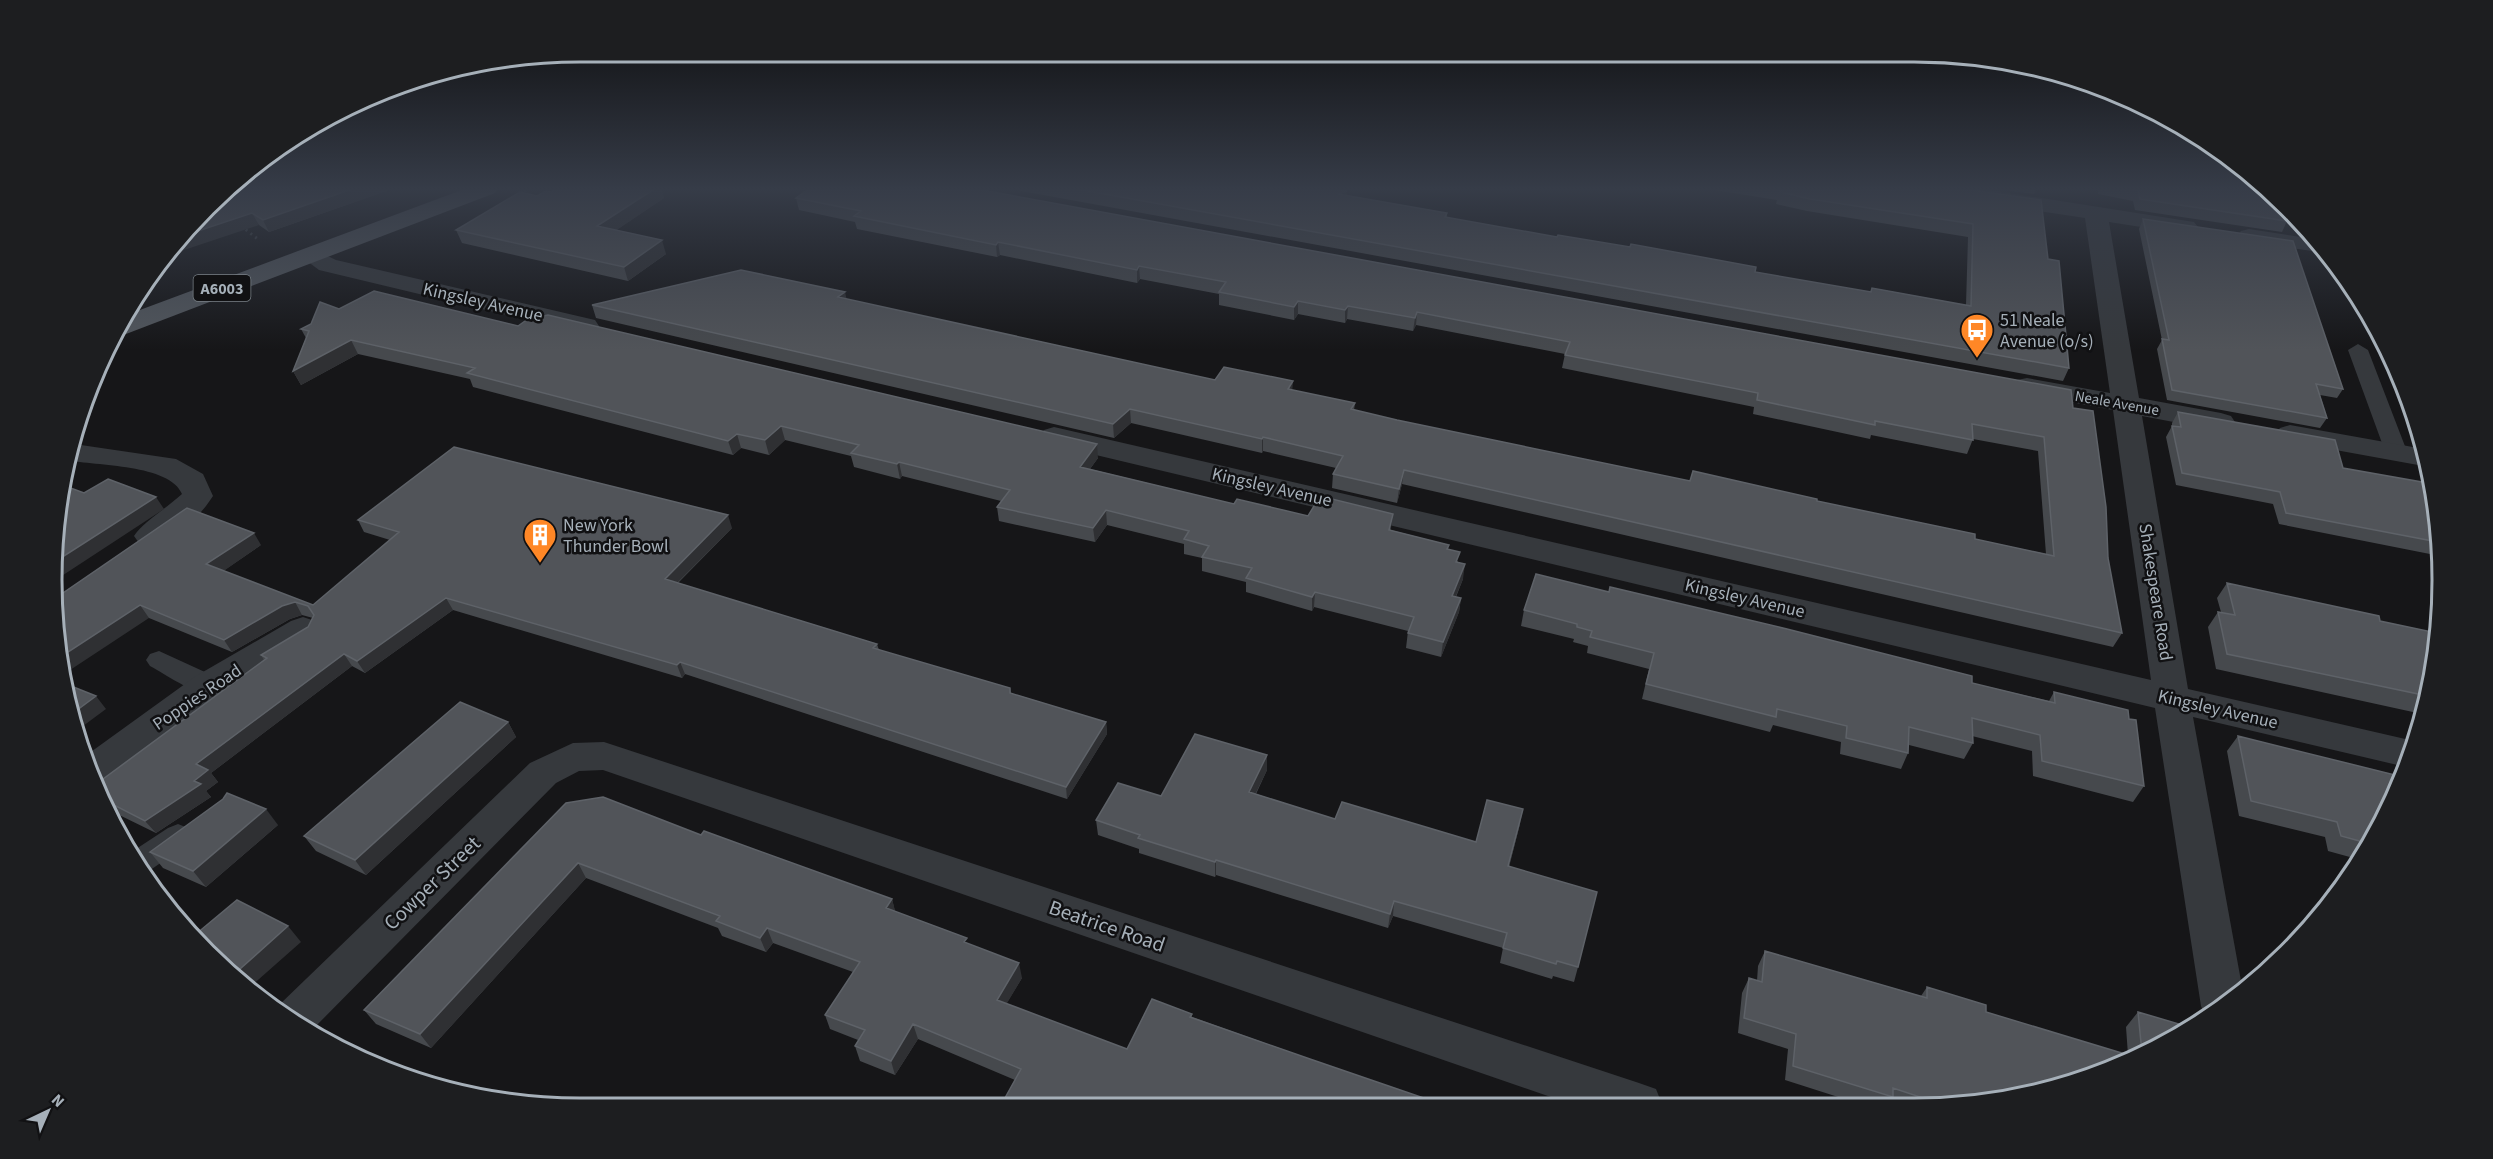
<svg xmlns="http://www.w3.org/2000/svg" width="2493" height="1159" font-family="'Source Sans 3',sans-serif">
	<rect width="100%" height="100%" fill="#161618"/>
	<g fill="none" stroke-linecap="round" stroke-linejoin="round">
		<path stroke="#3c4044" stroke-width="3" stroke-dasharray="2 4" stroke-linecap="butt" d="M 519,193 L 533,188
			M 241,226 L 259,240"/>
		<path fill="#36393d" fill-rule="evenodd" d="M 2358,344 L 2368,350 L 2408,454 L 2405,459 L 2389,459 L 2386,454 L 2348,350 Z
			M 159,651 L 218,678 L 222,685 L 218,692 C 197,698 169,676 150,666 L 146,660 L 150,654 Z
			M 178,824 L 188,828 L 192,836 L 188,844 L 146,873 L 130,853 L 168,828 Z"/>
		<path fill="#36393d" fill-rule="evenodd" d="M 1923,188 L 1977,188 L 2194,222 L 2198,227 L 2194,232 L 2186,234 L 2109,222 L 2139,398 L 2221,413 L 2231,416 L 2235,422 L 2231,428 L 2221,431 L 2142,416 L 2188,689 L 2414,741 L 2406,767 L 2193,717 L 2243,992 L 2205,1016 L 2201,1006 L 2155,708 L 1054,445 L 1044,442 L 1039,436 L 1044,430 L 1054,427 L 2151,680 L 2113,410 L 2027,394 L 2017,392 L 2013,386 L 2017,380 L 2027,378 L 2110,393 L 2085,218 L 1934,195 L 1926,193 Z
			M 2249,229 L 2314,239 L 2326,253 L 2241,241 L 2237,236 L 2241,231 Z
			M 311,248 L 336,260 L 595,320 L 599,326 L 595,332 L 586,334 L 319,270 L 299,255 L 302,250 Z
			M 2290,425 L 2424,449 L 2429,467 L 2280,440 L 2275,434 L 2280,428 Z
			M 74,444 L 176,459 L 203,474 L 213,496 C 199,518 167,551 139,543 L 134,536 C 143,522 168,507 182,494 C 170,464 96,466 67,460 Z
			M 303,617 L 315,621 L 320,629 L 315,637 L 222,694 L 107,780 L 99,783 L 88,754 L 196,676 L 291,621 Z
			M 604,742 L 1639,1083 L 1656,1089 L 1662,1104 L 1574,1105 L 603,770 L 579,771 L 556,783 L 314,1028 L 278,1006 L 530,763 L 573,743 Z"/>
		<path fill="#52575d" fill-rule="evenodd" d="M 467,188 L 498,188 L 495,193 L 126,334 L 114,335 L 121,317 Z"/>
	</g>
	<path fill="#46494d" d="M 227,188 L 395,188 L 269,232 L 259,225 Z
		M 557,188 L 661,188 L 664,198 L 616,230 L 666,254 L 628,281 L 462,243 L 456,230 L 537,196 L 551,192 Z
		M 1005,188 L 1330,188 L 1346,195 L 1447,213 L 1447,218 L 1870,292 L 1872,288 L 1966,305 L 1968,237 L 1807,211 L 1776,204 L 1777,200 L 1702,188 L 1957,188 L 2048,259 L 2069,368 L 2063,381 Z
		M 1990,188 L 2037,188 L 2034,194 Z
		M 2098,188 L 2265,188 L 2286,205 L 2282,207 L 2287,221 L 2282,232 L 2135,210 L 2133,201 L 2098,194 Z
		M 796,198 L 2073,408 L 2108,558 L 2122,633 L 2113,647 L 1402,484 L 1397,503 L 1332,488 L 1333,474 L 1336,468 L 1263,451 L 1262,453 L 1131,423 L 1114,438 L 596,318 L 592,305 L 847,299 L 1215,380 L 1292,390 L 1355,403 L 1354,410 L 1397,420 L 1690,481 L 1817,501 L 1975,539 L 2046,554 L 2038,451 L 1973,439 L 1967,454 L 1871,435 L 1870,439 L 1753,414 L 1754,407 L 1562,368 L 1565,354 L 1416,325 L 1413,331 L 1347,319 L 1345,323 L 1298,314 L 1294,320 L 1219,305 L 1219,294 L 1140,279 L 1137,283 L 1000,255 L 997,257 L 857,229 L 855,222 L 799,210 Z
		M 2143,219 L 2343,389 L 2337,398 L 2320,395 L 2327,418 L 2320,428 L 2167,400 L 2157,349 L 2162,340 L 2139,229 Z
		M 339,309 L 518,326 L 1098,458 L 1090,469 L 1234,504 L 1308,516 L 1391,528 L 1391,530 L 1449,545 L 1448,549 L 1459,563 L 1463,579 L 1456,597 L 1461,598 L 1459,612 L 1441,657 L 1406,648 L 1408,631 L 1314,607 L 1312,611 L 1246,592 L 1246,582 L 1202,571 L 1202,558 L 1184,554 L 1184,544 L 1107,525 L 1095,542 L 999,521 L 997,507 L 1001,501 L 902,476 L 900,479 L 854,467 L 851,456 L 785,440 L 769,455 L 741,448 L 733,455 L 473,387 L 470,379 L 358,354 L 301,385 L 293,371 L 306,338 L 301,329 Z
		M 2380,337 L 2402,377 L 2412,413 Z
		M 2178,412 L 2343,468 L 2433,484 L 2440,556 L 2279,524 L 2273,504 L 2176,485 L 2166,437 L 2172,426 L 2172,423 Z
		M 358,520 L 732,528 L 678,583 L 877,644 L 879,650 L 1010,688 L 1011,693 L 1106,722 L 1107,734 L 1067,799 L 685,674 L 682,678 L 453,610 L 365,673 L 352,666 L 211,773 L 218,782 L 206,791 L 211,797 L 156,833 L 109,810 L 99,782 L 264,660 L 261,655 L 308,627 L 313,618 L 302,615 L 290,619 L 232,652 L 149,618 L 53,598 L 261,545 L 223,571 L 313,605 L 390,540 L 364,532 Z
		M 2227,583 L 2380,621 L 2432,682 L 2422,714 L 2216,669 L 2208,627 L 2218,612 L 2221,612 L 2217,598 Z
		M 1524,610 L 1972,683 L 2049,701 L 2054,692 L 2129,719 L 2144,786 L 2133,802 L 2033,776 L 2032,751 L 1972,736 L 1973,743 L 1964,759 L 1909,745 L 1908,753 L 1901,769 L 1840,754 L 1841,742 L 1773,725 L 1770,732 L 1642,699 L 1649,669 L 1587,653 L 1588,646 L 1573,642 L 1574,639 L 1521,626 Z
		M 508,722 L 516,737 L 366,875 L 316,851 L 304,836 Z
		M 2238,736 L 2402,781 L 2357,859 L 2328,851 L 2325,837 L 2239,816 L 2227,751 Z
		M 1267,755 L 1267,770 L 1256,794 L 1335,819 L 1476,842 L 1520,824 L 1509,867 L 1578,967 L 1574,982 L 1553,976 L 1552,979 L 1500,963 L 1503,948 L 1393,916 L 1388,928 L 1216,875 L 1215,877 L 1139,853 L 1139,849 L 1098,835 L 1096,820 Z
		M 566,803 L 701,835 L 892,899 L 895,912 L 969,944 L 1022,978 L 1006,1004 L 1127,1049 L 1192,1014 L 1192,1017 L 1310,1059 L 1015,1080 L 918,1039 L 895,1075 L 860,1061 L 855,1046 L 858,1040 L 830,1029 L 825,1015 L 853,972 L 773,943 L 766,952 L 722,936 L 718,928 L 586,878 L 431,1048 L 376,1024 L 364,1010 Z
		M 278,825 L 206,887 L 163,868 L 150,852 Z
		M 1765,951 L 1921,996 L 1927,987 L 1986,1012 L 2128,1055 L 2126,1027 L 2138,1012 L 2180,1031 L 2116,1068 L 1983,1103 L 1860,1104 L 1785,1080 L 1788,1049 L 1738,1033 L 1742,993 L 1749,978 L 1757,981 L 1758,966 Z"/>
	<path fill="#2f3033" d="M 355,188 L 395,188 L 269,232 L 263,220 Z
		M 656,188 L 661,188 L 664,198 L 602,240 L 597,226 Z
		M 1347,191 L 1346,203 L 1338,194 Z
		M 2280,200 L 2286,205 L 2274,210 Z
		M 252,213 L 259,225 L 172,254 L 189,234 Z
		M 662,240 L 666,254 L 628,281 L 624,267 Z
		M 998,242 L 1000,255 L 997,257 L 996,245 Z
		M 1139,266 L 1140,279 L 1137,283 L 1137,270 Z
		M 845,292 L 848,305 L 838,297 Z
		M 1298,301 L 1298,314 L 1294,320 L 1294,307 Z
		M 1348,306 L 1347,319 L 1345,323 L 1345,310 Z
		M 1417,312 L 1416,325 L 1413,331 L 1415,318 Z
		M 351,340 L 358,354 L 301,385 L 293,371 Z
		M 1293,381 L 1292,395 L 1288,389 Z
		M 1130,409 L 1131,423 L 1114,438 L 1113,424 Z
		M 781,426 L 785,440 L 769,455 L 765,440 Z
		M 737,434 L 741,448 L 733,455 L 728,441 Z
		M 1263,437 L 1263,451 L 1262,453 L 1262,439 Z
		M 1097,444 L 1098,458 L 1081,481 L 1080,467 Z
		M 899,462 L 902,476 L 900,479 L 897,464 Z
		M 1404,470 L 1402,484 L 1397,503 L 1399,489 Z
		M 156,497 L 164,509 L 51,583 L 53,563 Z
		M 1106,510 L 1107,525 L 1095,542 L 1093,528 Z
		M 1393,514 L 1391,528 L 1387,544 L 1389,530 Z
		M 728,515 L 732,528 L 669,591 L 665,579 Z
		M 254,533 L 261,545 L 215,577 L 206,564 Z
		M 1465,564 L 1463,579 L 1450,610 L 1452,596 Z
		M 1315,592 L 1314,607 L 1312,611 L 1312,597 Z
		M 446,598 L 453,610 L 365,673 L 357,661 Z
		M 1461,598 L 1459,612 L 1441,657 L 1443,642 Z
		M 295,602 L 302,615 L 290,619 L 232,652 L 224,640 L 282,606 Z
		M 140,605 L 149,618 L 61,676 L 59,658 Z
		M 344,654 L 352,666 L 211,773 L 218,782 L 206,791 L 211,797 L 156,833 L 145,821 L 194,781 L 196,764 Z
		M 680,662 L 685,674 L 682,678 L 677,665 Z
		M 96,696 L 106,709 L 79,729 L 73,713 Z
		M 508,722 L 516,737 L 366,875 L 355,860 Z
		M 1106,722 L 1107,734 L 1067,799 L 1066,787 Z
		M 1267,755 L 1267,770 L 1249,807 L 1249,792 Z
		M 266,809 L 278,825 L 206,887 L 193,871 Z
		M 1523,809 L 1520,824 L 1505,882 L 1508,866 Z
		M 1216,860 L 1216,875 L 1215,877 L 1215,862 Z
		M 578,863 L 586,878 L 431,1048 L 420,1034 Z
		M 892,899 L 896,914 L 886,908 Z
		M 1394,901 L 1393,916 L 1388,928 L 1390,914 Z
		M 288,926 L 301,942 L 249,988 L 231,977 Z
		M 767,928 L 773,943 L 766,952 L 760,938 Z
		M 1019,963 L 1022,978 L 1000,1015 L 997,1000 Z
		M 913,1024 L 918,1039 L 895,1075 L 891,1061 Z"/>
	<path fill="#515459" stroke="#5e6268" stroke-width="1.5" d="M 227,188 L 355,188 L 263,220 L 252,213 L 189,234 Z
		M 557,188 L 656,188 L 597,226 L 662,240 L 624,267 L 456,230 L 520,192 L 537,196 L 546,191 L 551,192 Z
		M 810,188 L 971,188 L 2071,390 L 2073,408 L 2093,411 L 2106,507 L 2108,558 L 2122,633 L 1404,470 L 1399,489 L 1333,474 L 1343,456 L 1263,437 L 1262,439 L 1130,409 L 1113,424 L 592,305 L 741,270 L 845,292 L 838,297 L 1215,380 L 1224,367 L 1293,381 L 1288,389 L 1355,403 L 1351,409 L 1397,420 L 1690,481 L 1693,471 L 1817,499 L 1817,501 L 1975,534 L 1975,539 L 2054,556 L 2044,437 L 1972,424 L 1973,440 L 1875,421 L 1875,425 L 1757,400 L 1758,393 L 1565,355 L 1570,342 L 1417,312 L 1415,318 L 1348,306 L 1345,310 L 1298,301 L 1294,307 L 1219,292 L 1226,282 L 1139,266 L 1137,270 L 998,242 L 996,245 L 854,216 L 861,211 L 796,198 Z
		M 1071,188 L 1330,188 L 1347,191 L 1338,194 L 1447,213 L 1445,217 L 1557,237 L 1558,235 L 1630,247 L 1631,244 L 1756,267 L 1755,272 L 1871,292 L 1872,288 L 1971,306 L 1973,224 L 1810,199 L 1780,192 L 1781,188 L 1957,188 L 2041,200 L 2048,259 L 2059,261 L 2069,368 Z
		M 2124,188 L 2265,188 L 2280,200 L 2287,221 L 2140,199 L 2138,190 Z
		M 2143,219 L 2293,241 L 2343,389 L 2316,384 L 2327,418 L 2172,390 L 2162,339 L 2169,340 Z
		M 374,291 L 518,326 L 528,319 L 548,315 L 1097,444 L 1080,467 L 1234,504 L 1237,499 L 1308,516 L 1320,496 L 1393,514 L 1389,530 L 1449,545 L 1447,549 L 1460,552 L 1456,562 L 1465,564 L 1452,596 L 1461,598 L 1443,642 L 1408,633 L 1414,617 L 1315,592 L 1312,597 L 1246,578 L 1252,568 L 1202,557 L 1209,546 L 1184,539 L 1189,531 L 1106,510 L 1093,528 L 997,507 L 1010,490 L 899,462 L 897,464 L 851,453 L 859,445 L 781,426 L 765,440 L 737,434 L 728,441 L 467,373 L 475,368 L 351,340 L 293,371 L 309,331 L 301,329 L 311,324 L 320,302 L 339,309 Z
		M 2178,412 L 2335,440 L 2343,468 L 2433,484 L 2438,542 L 2286,513 L 2280,492 L 2182,473 L 2172,426 L 2181,427 Z
		M 454,447 L 728,515 L 665,579 L 877,644 L 873,648 L 1010,688 L 1010,693 L 1106,722 L 1066,787 L 680,662 L 677,665 L 446,598 L 357,661 L 344,654 L 196,764 L 208,770 L 194,781 L 201,784 L 145,821 L 106,801 L 99,782 L 267,658 L 261,655 L 308,627 L 314,615 L 308,606 L 295,602 L 282,606 L 224,640 L 140,605 L 59,658 L 53,598 L 57,597 L 187,508 L 254,533 L 206,564 L 313,605 L 399,532 L 358,520 Z
		M 108,479 L 156,497 L 53,563 L 60,484 L 84,493 Z
		M 1536,574 L 1609,592 L 1610,587 L 1787,629 L 1972,676 L 1972,683 L 2055,703 L 2054,692 L 2128,710 L 2129,719 L 2136,720 L 2144,786 L 2042,761 L 2040,735 L 1972,718 L 1973,743 L 1909,727 L 1908,753 L 1846,738 L 1847,726 L 1777,709 L 1776,717 L 1646,684 L 1654,653 L 1590,637 L 1592,631 L 1577,627 L 1577,624 L 1524,610 Z
		M 2227,583 L 2379,616 L 2380,621 L 2437,633 L 2432,682 L 2428,696 L 2227,654 L 2218,612 L 2235,615 Z
		M 61,682 L 96,696 L 73,713 Z
		M 460,702 L 508,722 L 355,860 L 304,836 Z
		M 1195,734 L 1267,755 L 1249,792 L 1335,819 L 1342,802 L 1476,842 L 1487,800 L 1523,809 L 1508,866 L 1597,892 L 1578,967 L 1557,961 L 1556,964 L 1503,948 L 1507,933 L 1394,901 L 1390,914 L 1216,860 L 1215,862 L 1138,838 L 1140,835 L 1096,820 L 1118,783 L 1161,796 Z
		M 2238,736 L 2403,777 L 2402,781 L 2367,843 L 2341,836 L 2337,822 L 2251,801 Z
		M 227,793 L 266,809 L 193,871 L 150,852 L 223,799 Z
		M 603,797 L 701,835 L 704,831 L 892,899 L 886,908 L 967,938 L 964,942 L 1019,963 L 997,1000 L 1127,1049 L 1152,999 L 1192,1014 L 1190,1017 L 1310,1059 L 1444,1105 L 1000,1107 L 1021,1069 L 913,1024 L 891,1061 L 855,1046 L 865,1030 L 825,1015 L 860,962 L 767,928 L 760,938 L 716,921 L 720,916 L 578,863 L 420,1034 L 364,1010 L 566,803 Z
		M 237,900 L 288,926 L 231,977 L 196,934 Z
		M 1765,951 L 1927,998 L 1927,987 L 1986,1005 L 1986,1012 L 2135,1057 L 2116,1068 L 1983,1103 L 1941,1104 L 1893,1088 L 1893,1097 L 1793,1066 L 1796,1034 L 1744,1018 L 1749,978 L 1762,982 Z
		M 2138,1012 L 2179,1024 L 2180,1031 L 2142,1053 Z"/>
	<linearGradient id="sky" x2="0" y2="1"><stop stop-color="#0c0c0d"/><stop offset="0.54" stop-color="#363c48"/><stop offset="1" stop-color="#363c48" stop-opacity="0"/></linearGradient>
	<rect width="2493" height="350" fill="url(#sky)"/>
	<defs>
		<g id="bus-pin" transform="scale(1.725)"><path d="M0 17L-7.5 6A9.5 9.5 0 1 1 7.5 6Z" fill="#ff8726" stroke="#111113"/><path d="M-5-6H5V4H4V6H2V4H-2V6H-4V4H-5ZM-3.5-4V0h7V-4ZM-3.5 1.2v1.5H-2V1.2ZM2 1.2v1.5H3.5V1.2Z" fill="#fff"/></g>
		<g id="building-pin" transform="scale(1.725)"><path d="M0 17L-7.5 6A9.5 9.5 0 1 1 7.5 6Z" fill="#ff8726" stroke="#111113"/><path d="M-4-6H4V6H1V3H-1V6H-4ZM-2.5-4.3h1.7v1.8h-1.7ZM.8-4.3h1.7v1.8H.8ZM-2.5-1h1.7V.8h-1.7ZM.8-1h1.7V.8H.8Z" fill="#fff"/></g>
	</defs>
	<g fill-rule="evenodd">
		<use href="#bus-pin" x="1977" y="330"/>
		<use href="#building-pin" x="540" y="535"/>
	</g>
	<g text-anchor="middle" stroke-width="5" stroke-linejoin="round" paint-order="stroke">
		<g font-size="15" fill="#a6b0b9" stroke="#111113">
			<text transform="translate(2117 403) rotate(10)" y="5">Neale Avenue</text>
		</g>
		<rect fill="#111113" stroke="#798087" stroke-width="1.5" x="193.5" y="275" width="57" height="26" rx="4.5"/>
		<g font-size="16" font-weight="bold" fill="#a6b0b9">
			<text x="222" y="294">A6003</text>
		</g>
		<g font-size="18" fill="#a6b0b9" stroke="#111113">
			<text transform="translate(483 302) rotate(13)" y="6">Kingsley Avenue</text>
			<text transform="translate(1272 487) rotate(13)" y="6">Kingsley Avenue</text>
			<text transform="translate(2156 592) rotate(81)" y="6">Shakespeare Road</text>
			<text transform="translate(1745 598) rotate(13)" y="6">Kingsley Avenue</text>
			<text transform="translate(197 697) rotate(-34)" y="6">Poppies Road</text>
			<text transform="translate(2218 709) rotate(13)" y="6">Kingsley Avenue</text>
		</g>
		<g font-size="18" fill="#a6b0b9" stroke="#111113" text-anchor="start">
			<text x="2000" y="326">51 Neale<tspan x="2000" dy="21">Avenue (o/s)</tspan></text>
			<text x="563" y="531">New York<tspan x="563" dy="21">Thunder Bowl</tspan></text>
		</g>
		<g font-size="21" fill="#a6b0b9" stroke="#111113">
			<text transform="translate(432 883) rotate(-44)" y="7">Cowper Street</text>
			<text transform="translate(1107 926) rotate(19)" y="7">Beatrice Road</text>
		</g>
	</g>
	<path d="M0 0H2493V1159H0ZM580 62H1914A518 518 0 0 1 2432 580V580A518 518 0 0 1 1914 1098H580A518 518 0 0 1 62 580V580A518 518 0 0 1 580 62Z" fill="#1d1e20" fill-rule="evenodd"/>
	<path fill="none" stroke="#a6b0b9" stroke-width="3" d="M580 62H1914A518 518 0 0 1 2432 580V580A518 518 0 0 1 1914 1098H580A518 518 0 0 1 62 580V580A518 518 0 0 1 580 62Z"/>
	<g transform="translate(48 1111) rotate(44)" stroke="#111113" stroke-width="4.5" paint-order="stroke">
	<path d="M0-4.5L10 22L0 15L-10 22Z" fill="#a6b0b9"/>
	<text y="-9" font-size="16" font-weight="bold" text-anchor="middle" fill="#a6b0b9">N</text>
	</g>
</svg>
